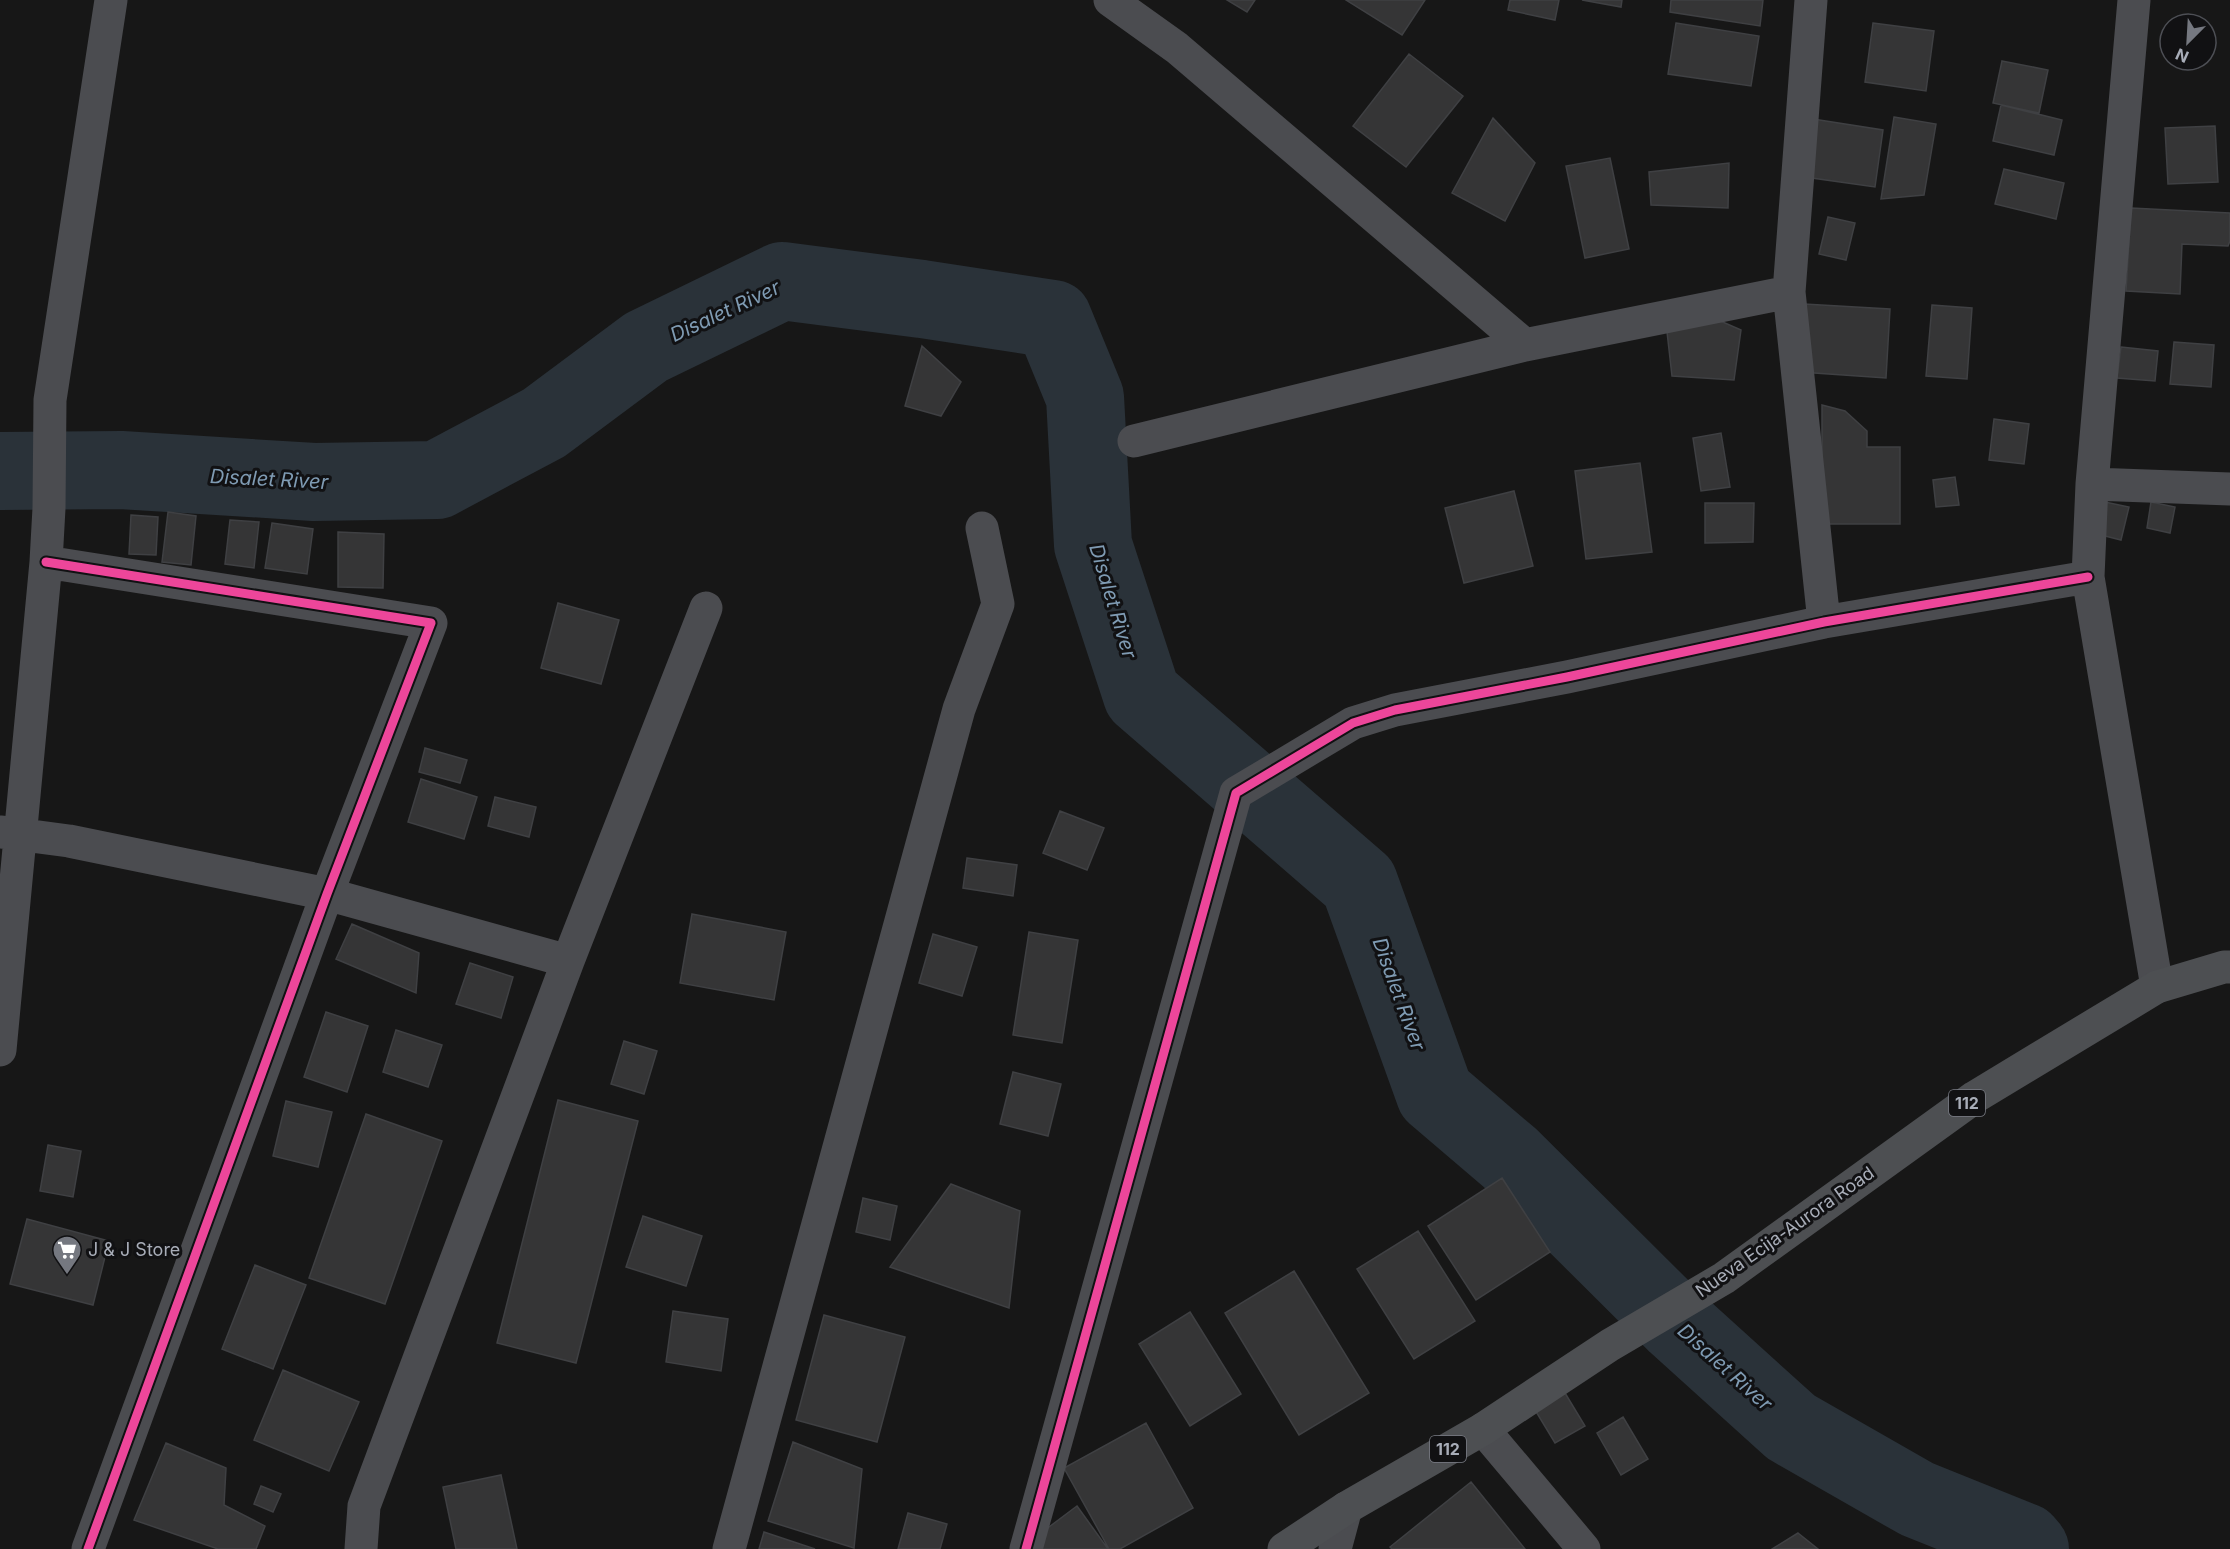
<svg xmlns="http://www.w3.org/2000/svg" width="2230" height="1549" font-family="Inter,sans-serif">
	<rect width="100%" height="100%" fill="#171717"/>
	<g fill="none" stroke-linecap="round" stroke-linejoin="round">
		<path stroke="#2a3239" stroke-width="78" d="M 0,471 L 121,470 L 314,482 L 437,480 L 544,423 L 646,347 L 782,281 L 922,299 L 1053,319 L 1085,397 L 1093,545 L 1142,695 L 1359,883 L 1435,1094 L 1510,1158 L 1676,1323 L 1791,1427 L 1917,1499 L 2024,1542 L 2030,1549"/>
	</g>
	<path fill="#353536" stroke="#3f4043" stroke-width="1.5" d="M 1227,0 L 1255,0 L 1247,12 Z
		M 1346,0 L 1425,0 L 1402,35 Z
		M 1510,0 L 1559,0 L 1555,20 L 1508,10 Z
		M 1582,0 L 1622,0 L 1621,7 Z
		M 1671,0 L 1763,0 L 1760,26 L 1670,12 Z
		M 1676,23 L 1759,36 L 1751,86 L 1668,74 Z
		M 1873,23 L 1934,31 L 1926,91 L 1865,82 Z
		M 1409,54 L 1463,96 L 1406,167 L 1353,126 Z
		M 2002,61 L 2048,70 L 2039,113 L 1993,103 Z
		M 2001,105 L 2062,120 L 2054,155 L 1993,141 Z
		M 1894,117 L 1936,124 L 1924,195 L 1881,199 Z
		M 1493,118 L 1535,163 L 1505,221 L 1452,193 Z
		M 1813,119 L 1883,130 L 1875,187 L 1805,177 Z
		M 2215,126 L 2218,182 L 2168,184 L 2165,128 Z
		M 1610,158 L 1629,249 L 1585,258 L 1566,166 Z
		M 1729,163 L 1728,208 L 1651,205 L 1649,172 Z
		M 2004,169 L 2064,183 L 2056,219 L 1995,204 Z
		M 2131,208 L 2230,213 L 2230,241 L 2228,246 L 2182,244 L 2180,294 L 2126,291 Z
		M 1828,217 L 1855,223 L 1846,260 L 1819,254 Z
		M 1804,304 L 1890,309 L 1886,378 L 1800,372 Z
		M 1932,305 L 1972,308 L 1967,379 L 1926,376 Z
		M 1709,316 L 1741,330 L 1734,380 L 1672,376 L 1666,323 Z
		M 2174,342 L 2214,345 L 2211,387 L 2170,384 Z
		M 922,346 L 961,382 L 941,416 L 905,406 Z
		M 2121,347 L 2158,351 L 2155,381 L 2117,378 Z
		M 1822,405 L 1845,411 L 1867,431 L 1867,447 L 1900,447 L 1900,524 L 1822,524 Z
		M 1994,419 L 2029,424 L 2024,464 L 1989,460 Z
		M 1721,433 L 1730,487 L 1701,491 L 1693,438 Z
		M 1640,463 L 1652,552 L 1586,559 L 1575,471 Z
		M 1955,477 L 1959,505 L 1936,507 L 1933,480 Z
		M 1514,491 L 1533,566 L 1464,583 L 1445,508 Z
		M 2105,502 L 2129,507 L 2121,540 L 2097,534 Z
		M 2151,502 L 2175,507 L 2170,533 L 2147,528 Z
		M 1705,503 L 1754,503 L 1753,542 L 1705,543 Z
		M 168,512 L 196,516 L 191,565 L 162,562 Z
		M 131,515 L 158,517 L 156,555 L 129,554 Z
		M 230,520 L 259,522 L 254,568 L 225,564 Z
		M 272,523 L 313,529 L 307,574 L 265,568 Z
		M 338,532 L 384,534 L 383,588 L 338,587 Z
		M 558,603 L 619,620 L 601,684 L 541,668 Z
		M 425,748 L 467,760 L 460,783 L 419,772 Z
		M 421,779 L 477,797 L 464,839 L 408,822 Z
		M 495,797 L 536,807 L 529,837 L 488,826 Z
		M 1060,811 L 1104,828 L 1087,870 L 1043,853 Z
		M 967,858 L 1017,865 L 1013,896 L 963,888 Z
		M 692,914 L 786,932 L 774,1000 L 680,983 Z
		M 352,924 L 419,953 L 416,993 L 336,959 Z
		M 1029,932 L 1078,940 L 1062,1043 L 1013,1035 Z
		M 933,934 L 977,947 L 962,996 L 919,983 Z
		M 470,963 L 513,977 L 501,1018 L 456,1004 Z
		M 326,1012 L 368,1026 L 347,1092 L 304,1077 Z
		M 396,1030 L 442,1045 L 428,1087 L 383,1072 Z
		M 624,1041 L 657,1051 L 644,1094 L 611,1084 Z
		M 1013,1072 L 1061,1084 L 1048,1136 L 1000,1124 Z
		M 558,1100 L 638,1121 L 576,1363 L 497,1343 Z
		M 286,1101 L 332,1112 L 318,1167 L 273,1156 Z
		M 366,1114 L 442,1141 L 385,1304 L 309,1278 Z
		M 48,1145 L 81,1151 L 73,1197 L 40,1191 Z
		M 1502,1178 L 1550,1252 L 1476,1300 L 1428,1226 Z
		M 951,1184 L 1020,1211 L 1009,1308 L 890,1267 Z
		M 863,1198 L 897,1206 L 890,1240 L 856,1232 Z
		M 643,1216 L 702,1236 L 686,1286 L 626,1267 Z
		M 27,1219 L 109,1241 L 93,1305 L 10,1284 Z
		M 1418,1231 L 1475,1321 L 1414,1359 L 1357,1269 Z
		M 255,1265 L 306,1285 L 273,1369 L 222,1349 Z
		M 1294,1271 L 1369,1393 L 1299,1435 L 1225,1313 Z
		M 673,1311 L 728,1319 L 721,1371 L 666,1362 Z
		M 1190,1312 L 1241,1394 L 1190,1426 L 1139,1344 Z
		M 824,1315 L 905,1337 L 877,1442 L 796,1420 Z
		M 283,1370 L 359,1402 L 329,1471 L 254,1440 Z
		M 1562,1388 L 1585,1426 L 1555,1443 L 1532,1405 Z
		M 1623,1417 L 1648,1459 L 1621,1475 L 1597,1433 Z
		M 1146,1423 L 1193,1508 L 1120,1549 L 1109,1549 L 1064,1468 Z
		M 793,1442 L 862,1469 L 854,1548 L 768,1521 Z
		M 166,1443 L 226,1468 L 224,1505 L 265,1526 L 256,1549 L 218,1549 L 134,1520 Z
		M 501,1475 L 517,1549 L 456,1549 L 443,1487 Z
		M 1471,1482 L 1525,1549 L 1392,1549 L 1390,1547 Z
		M 261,1486 L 281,1494 L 273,1512 L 254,1504 Z
		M 1077,1506 L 1108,1549 L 1040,1549 L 1033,1539 Z
		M 908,1513 L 947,1524 L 940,1549 L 898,1549 Z
		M 764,1532 L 815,1549 L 759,1549 Z
		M 1798,1533 L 1818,1549 L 1772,1549 Z"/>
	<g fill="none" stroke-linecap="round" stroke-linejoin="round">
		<path stroke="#4b4c50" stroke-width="33" d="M 1110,0 L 1177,48 L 1525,345
			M 1811,0 L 1789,292 L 1824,622
			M 2134,0 L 2092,484 L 2088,577 L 2157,987
			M 1134,441 L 1525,345 L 1789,292
			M 2092,484 L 2230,489
			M 46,562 L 431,623 L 327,894 L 88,1549
			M 2,832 L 69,841 L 327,894 L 568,961
			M 0,1050 L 46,562 L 49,508 L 50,400 L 111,0
			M 1483,1429 L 1584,1549
			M 361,1549 L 364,1506 L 568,961 L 706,608
			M 729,1549 L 959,709 L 998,604 L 982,528
			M 1026,1549 L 1236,793 L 1353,723 L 1395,710 L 1567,677 L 1824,622 L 2088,577
			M 1335,1549 L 1346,1508"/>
		<path stroke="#4d4f52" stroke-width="33" d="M 1284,1549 L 1346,1508 L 1483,1429 L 1610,1345 L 1724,1278 L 1975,1097 L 2157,987 L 2224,967 L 2230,967"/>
		<g stroke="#111113" stroke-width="13">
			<path id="cycleway" d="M 46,562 L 431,623 L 327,894 L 88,1549
				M 1026,1549 L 1236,793 L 1353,723 L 1395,710 L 1567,677 L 1824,622 L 2088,577"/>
		</g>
		<use href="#cycleway" stroke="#ed469a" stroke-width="9"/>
	</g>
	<defs>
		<g id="supermarket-pin" transform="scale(1.5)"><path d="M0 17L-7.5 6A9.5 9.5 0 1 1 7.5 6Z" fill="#757880" stroke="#111113"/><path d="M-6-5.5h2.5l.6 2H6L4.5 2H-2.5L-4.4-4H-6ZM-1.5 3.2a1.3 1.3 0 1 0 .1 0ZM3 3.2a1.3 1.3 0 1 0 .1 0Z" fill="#fff"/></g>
	</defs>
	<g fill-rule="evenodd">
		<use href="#supermarket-pin" x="67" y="1250"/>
	</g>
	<g text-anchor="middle" stroke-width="6" stroke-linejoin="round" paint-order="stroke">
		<g fill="#111113" stroke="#7b7e86" stroke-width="1.5">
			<rect x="1949" y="1090" width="36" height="26" rx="4.5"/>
			<rect x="1430" y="1436" width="36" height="26" rx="4.5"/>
		</g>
		<g font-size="16" font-weight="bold" fill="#a8adb8">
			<text x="1967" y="1109">112</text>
			<text x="1448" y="1455">112</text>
		</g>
		<g font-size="18" fill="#a8adb8" stroke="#111113">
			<text transform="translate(1785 1232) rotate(-35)" y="6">Nueva Ecija-Aurora Road</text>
		</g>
		<g font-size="18" fill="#a8adb8" stroke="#111113" text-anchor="start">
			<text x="88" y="1256">J &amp; J Store</text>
		</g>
		<g font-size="20" font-style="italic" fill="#7f9bb3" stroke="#111113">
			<text transform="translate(725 311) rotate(-25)" y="7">Disalet River</text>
			<text transform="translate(269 479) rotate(3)" y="7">Disalet River</text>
			<text transform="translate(1113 601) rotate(73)" y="7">Disalet River</text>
			<text transform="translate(1399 994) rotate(70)" y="7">Disalet River</text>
			<text transform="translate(1725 1367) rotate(42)" y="7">Disalet River</text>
		</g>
	</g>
	<g transform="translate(2188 42) rotate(204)"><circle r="28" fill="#111113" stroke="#4d4f55" stroke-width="1.5"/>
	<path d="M0-4.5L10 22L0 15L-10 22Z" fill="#757880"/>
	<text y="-9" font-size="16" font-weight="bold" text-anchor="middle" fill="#a8adb8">N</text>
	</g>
</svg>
